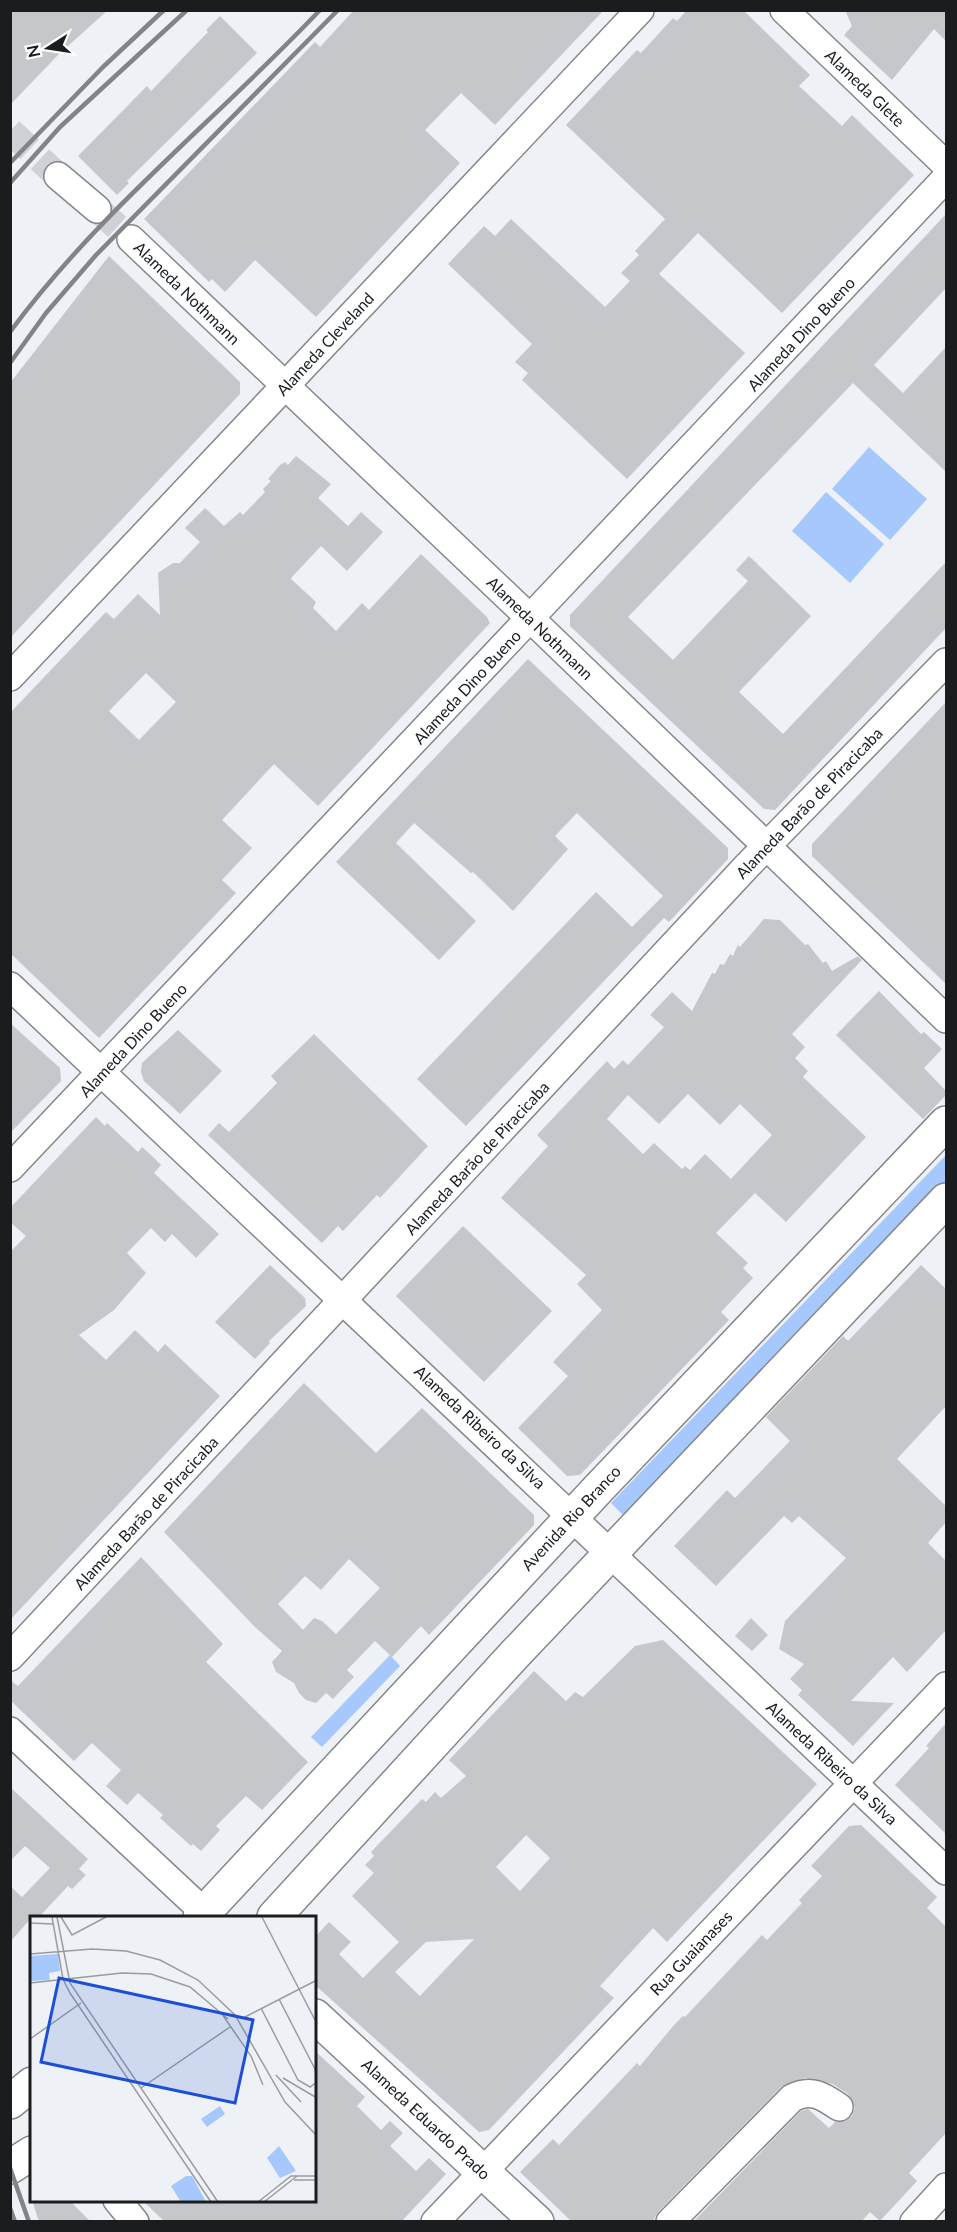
<svg xmlns="http://www.w3.org/2000/svg" width="957" height="2232" font-family="Lato,sans-serif">
	<rect width="100%" height="100%" fill="#eef1f5"/>
	<path fill="#a6c8fc" d="M 869,447 L 927,499 L 890,540 L 832,489 Z
		M 826,492 L 884,544 L 850,583 L 792,531 Z
		M 946,1155 L 946,1181 L 628,1520 L 611,1503 Z
		M 390,1655 L 400,1666 L 322,1747 L 311,1737 Z"/>
	<path fill="#c5c7cb" fill-rule="evenodd" d="M 10,10 L 108,10 L 58,55 L 10,105 Z
		M 354,10 L 604,10 L 495,125 L 461,93 L 425,130 L 460,163 L 316,317 L 255,260 L 225,292 L 212,279 L 209,282 L 144,219 L 315,42 L 320,47 Z
		M 687,10 L 743,10 L 810,75 L 799,86 L 842,126 L 852,115 L 914,175 L 782,313 L 698,233 L 659,274 L 745,353 L 627,479 L 522,380 L 528,373 L 515,362 L 532,344 L 448,264 L 484,226 L 495,236 L 511,219 L 605,307 L 630,281 L 621,273 L 639,255 L 635,251 L 665,219 L 566,125 L 637,50 L 641,53 L 673,18 L 677,21 Z
		M 845,10 L 946,10 L 946,41 L 934,29 L 892,80 L 844,35 L 852,26 Z
		M 220,16 L 257,53 L 127,181 L 129,183 L 117,195 L 78,156 L 147,86 L 151,91 L 208,32 L 206,30 Z
		M 946,214 L 946,288 L 874,365 L 903,393 L 946,347 L 946,472 L 853,383 L 628,617 L 673,660 L 748,581 L 736,570 L 749,556 L 811,616 L 739,692 L 783,734 L 946,562 L 946,628 L 775,810 L 764,809 L 570,626 L 570,615 Z
		M 109,256 L 240,382 L 240,394 L 10,638 L 10,383 Z
		M 296,456 L 331,484 L 318,498 L 348,526 L 361,512 L 383,532 L 347,571 L 321,546 L 292,577 L 291,579 L 316,602 L 313,608 L 336,631 L 362,603 L 369,610 L 421,554 L 487,617 L 490,623 L 318,806 L 274,764 L 222,820 L 252,848 L 222,880 L 236,893 L 99,1038 L 10,953 L 10,713 L 106,612 L 114,619 L 138,594 L 160,615 L 158,573 L 173,563 L 180,563 L 200,542 L 185,528 L 205,508 L 224,526 L 240,512 L 243,515 L 265,492 L 263,489 L 271,481 L 268,479 L 280,465 L 285,462 L 288,465 ZM 146,673 L 176,702 L 139,740 L 109,711 Z
		M 528,659 L 728,848 L 728,859 L 669,922 L 664,918 L 466,1126 L 417,1079 L 596,892 L 632,927 L 663,896 L 577,813 L 555,836 L 568,849 L 513,911 L 473,872 L 471,873 L 414,823 L 396,843 L 476,921 L 439,960 L 336,862 Z
		M 946,702 L 946,984 L 812,856 L 812,844 Z
		M 764,919 L 780,920 L 805,945 L 808,944 L 823,963 L 826,961 L 832,971 L 858,956 L 862,960 L 792,1034 L 805,1047 L 795,1058 L 808,1071 L 803,1077 L 866,1137 L 786,1222 L 755,1193 L 716,1233 L 748,1263 L 743,1268 L 753,1278 L 721,1312 L 729,1320 L 580,1475 L 567,1476 L 518,1428 L 568,1376 L 553,1362 L 602,1310 L 577,1284 L 586,1275 L 501,1198 L 548,1146 L 537,1135 L 607,1061 L 614,1069 L 623,1060 L 628,1065 L 664,1027 L 650,1015 L 672,992 L 692,1011 L 712,973 L 715,974 L 720,964 L 724,965 L 730,954 L 733,956 L 738,945 L 740,947 ZM 688,1094 L 720,1125 L 740,1104 L 772,1135 L 731,1179 L 705,1154 L 690,1170 L 685,1166 L 682,1169 L 654,1143 L 643,1154 L 607,1119 L 628,1095 L 659,1124 Z
		M 879,991 L 921,1034 L 924,1032 L 942,1049 L 924,1068 L 946,1091 L 946,1095 L 923,1119 L 836,1035 Z
		M 10,1023 L 60,1068 L 61,1081 L 10,1133 Z
		M 178,1030 L 222,1071 L 180,1114 L 144,1081 L 141,1072 L 142,1063 Z
		M 314,1034 L 428,1146 L 380,1198 L 377,1195 L 343,1231 L 338,1226 L 322,1243 L 208,1135 L 219,1123 L 229,1132 L 277,1083 L 271,1076 Z
		M 96,1117 L 105,1126 L 107,1123 L 138,1152 L 142,1147 L 152,1156 L 161,1165 L 154,1173 L 219,1234 L 196,1258 L 172,1234 L 165,1242 L 151,1228 L 127,1253 L 146,1273 L 114,1310 L 79,1335 L 106,1360 L 135,1330 L 158,1352 L 165,1344 L 220,1396 L 10,1620 L 10,1252 L 26,1236 L 10,1222 L 10,1208 Z
		M 463,1226 L 552,1311 L 484,1382 L 396,1296 Z
		M 270,1265 L 305,1298 L 306,1306 L 269,1341 L 270,1343 L 255,1359 L 215,1322 Z
		M 921,1265 L 946,1289 L 946,1406 L 897,1459 L 946,1506 L 946,1522 L 928,1543 L 946,1561 L 946,1630 L 907,1672 L 893,1657 L 851,1701 L 894,1703 L 853,1746 L 798,1695 L 802,1690 L 790,1679 L 804,1664 L 779,1649 L 785,1621 L 846,1558 L 799,1516 L 792,1523 L 784,1516 L 716,1586 L 674,1546 L 727,1490 L 735,1498 L 790,1441 L 766,1417 L 843,1336 L 848,1341 Z
		M 304,1383 L 376,1453 L 422,1408 L 534,1515 L 534,1525 L 429,1635 L 421,1626 L 392,1657 L 375,1641 L 347,1670 L 354,1677 L 346,1685 L 333,1699 L 326,1693 L 316,1703 L 306,1700 L 299,1693 L 294,1683 L 276,1672 L 272,1662 L 282,1651 L 255,1627 L 164,1532 ZM 349,1559 L 380,1588 L 336,1634 L 322,1621 L 314,1618 L 303,1630 L 278,1604 L 305,1576 L 321,1590 Z
		M 141,1557 L 223,1644 L 206,1662 L 308,1762 L 262,1810 L 246,1796 L 216,1826 L 220,1830 L 201,1851 L 193,1844 L 191,1846 L 160,1818 L 163,1815 L 138,1793 L 127,1805 L 106,1786 L 121,1770 L 92,1743 L 74,1761 L 10,1700 L 10,1680 L 18,1686 Z
		M 751,1618 L 768,1635 L 752,1651 L 735,1636 Z
		M 663,1640 L 817,1784 L 667,1942 L 653,1928 L 600,1986 L 614,1998 L 489,2130 L 479,2132 L 315,1985 L 315,1937 L 329,1922 L 351,1942 L 339,1954 L 363,1978 L 399,1942 L 352,1896 L 374,1873 L 365,1865 L 374,1856 L 371,1852 L 422,1799 L 426,1802 L 435,1792 L 441,1798 L 466,1776 L 449,1760 L 534,1671 L 566,1701 L 575,1692 L 583,1697 L 635,1646 ZM 526,1835 L 550,1858 L 520,1891 L 496,1867 ZM 474,1939 L 420,1996 L 395,1972 L 426,1942 Z
		M 946,1723 L 946,1834 L 895,1785 L 929,1748 L 926,1746 Z
		M 10,1787 L 88,1859 L 79,1869 L 86,1875 L 72,1889 L 68,1886 L 39,1917 L 32,1917 L 10,1942 L 10,1886 L 22,1897 L 50,1868 L 25,1846 L 10,1861 Z
		M 861,1825 L 937,1897 L 927,1908 L 946,1927 L 946,2133 L 909,2173 L 917,2181 L 880,2221 L 870,2212 L 861,2222 L 693,2222 L 801,2111 L 808,2109 L 829,2128 L 835,2122 L 845,2121 L 852,2116 L 855,2108 L 848,2094 L 833,2084 L 805,2078 L 781,2087 L 659,2211 L 652,2222 L 572,2222 L 520,2172 L 553,2139 L 559,2145 L 637,2063 L 640,2066 L 674,2025 L 683,2016 L 685,2017 L 762,1935 L 767,1940 L 802,1903 L 799,1900 L 822,1876 L 811,1866 L 849,1826 Z
		M 315,2051 L 365,2097 L 357,2106 L 381,2130 L 390,2121 L 403,2133 L 390,2146 L 416,2171 L 429,2158 L 446,2174 L 401,2222 L 165,2222 L 142,2200 L 315,2200 Z
		M 32,2200 L 69,2200 L 91,2222 L 39,2222 Z"/>
	<g fill="none" stroke-linecap="round" stroke-linejoin="round">
		<path stroke="#ced1d5" stroke-width="27" stroke-dasharray="27 14" stroke-linecap="butt" d="M 10,131 L 58,176
			M 97,209 L 131,239"/>
		<g stroke="#85888b" stroke-width="30">
			<path id="minor" d="M 784,10 L 946,165
				M 58,176 L 97,209
				M 131,239 L 532,620 L 946,1019
				M 10,677 L 640,10
				M 10,986 L 946,1871
				M 10,1168 L 946,178
				M 10,1657 L 747,866 L 946,662
				M 10,1731 L 204,1912
				M 117,2200 L 135,2222
				M 435,2222 L 946,1686
				M 670,2222 L 792,2098 C 811,2088 823,2096 839,2107
				M 914,2222 L 946,2187"/>
		</g>
		<g stroke="#85888b" stroke-width="36">
			<path id="major" d="M 200,1917 L 598,1489 L 946,1123
				M 274,1917 L 515,1654 L 946,1200
				M 315,2016 L 537,2222
				M 10,2102 L 32,2084
				M 10,2167 L 32,2153"/>
		</g>
		<use href="#minor" stroke="#fff" stroke-width="27"/>
		<use href="#major" stroke="#fff" stroke-width="33"/>
		<path stroke="#828487" stroke-width="4.5" d="M 10,163 L 103,67 L 164,10
			M 10,183 L 60,127 L 187,10
			M 10,332 C 99,211 217,119 320,10
			M 10,363 L 46,313 L 96,255 L 338,10
			M 10,2168 L 29,2222
			M 10,2208 L 15,2222"/>
	</g>
	<g text-anchor="middle" stroke-width="5" stroke-linejoin="round" paint-order="stroke">
		<g font-size="16" fill="#1b1c1d" stroke="#fdfeff">
			<text transform="translate(865 88) rotate(44)" y="6">Alameda Glete</text>
			<text transform="translate(187 293) rotate(44)" y="6">Alameda Nothmann</text>
			<text transform="translate(801 334) rotate(-47)" y="6">Alameda Dino Bueno</text>
			<text transform="translate(325 344) rotate(-47)" y="6">Alameda Cleveland</text>
			<text transform="translate(540 628) rotate(44)" y="6">Alameda Nothmann</text>
			<text transform="translate(467 687) rotate(-47)" y="6">Alameda Dino Bueno</text>
			<text transform="translate(809 803) rotate(-46)" y="6">Alameda Barão de Piracicaba</text>
			<text transform="translate(133 1040) rotate(-47)" y="6">Alameda Dino Bueno</text>
			<text transform="translate(477 1158) rotate(-47)" y="6">Alameda Barão de Piracicaba</text>
			<text transform="translate(480 1427) rotate(43)" y="6">Alameda Ribeiro da Silva</text>
			<text transform="translate(146 1513) rotate(-47)" y="6">Alameda Barão de Piracicaba</text>
			<text transform="translate(571 1518) rotate(-47)" y="6">Avenida Rio Branco</text>
			<text transform="translate(832 1763) rotate(43)" y="6">Alameda Ribeiro da Silva</text>
			<text transform="translate(691 1953) rotate(-46)" y="6">Rua Guaianases</text>
			<text transform="translate(426 2119) rotate(43)" y="6">Alameda Eduardo Prado</text>
		</g>
	</g>
	<g transform="translate(30 1916)">
		<rect width="286" height="286" fill="#eef1f5"/>
		<path d="M 28,38 L 30,55 L 19,57 L 20,64 L 0,65 L 0,40 ZM 190,190 L 195,198 L 177,211 L 171,203 ZM 249,230 L 266,255 L 250,262 L 237,242 ZM 156,260 L 162,260 L 176,286 L 151,286 L 141,270 Z" fill="#a6c8fc"/>
		<path fill="none" stroke="#9a9c9f" stroke-width="1.5" d="M 22,1 L 33,63 L 40,77 L 181,286M 27,1 L 40,67 L 188,286M 31,1 L 42,19 L 76,1M 232,1 L 287,108M 0,7 L 23,8M 0,38 L 62,33 L 96,35 L 130,44 L 168,64 L 205,99 L 255,186 L 287,220M 0,67 L 92,57 L 121,58 L 160,71 L 198,103M 249,83 L 287,157M 231,92 L 268,164 L 280,171 L 287,166M 192,98 L 221,140 L 233,169M 213,102 L 287,64M 0,123 L 51,87M 246,159 L 271,186M 253,162 L 287,182M 111,172 L 200,111M 264,264 L 287,264M 228,286 L 261,260 L 287,260M 234,286 L 267,260"/>
		<path fill="#1d4ed8" fill-opacity="0.15" stroke="#1d4ed8" stroke-width="3" d="M 29,62 L 223,104 L 205,187 L 11,146 Z"/>
		<rect width="286" height="286" fill="none" stroke="#1b1c1d" stroke-width="3"/>
	</g>
	<rect width="957" height="2232" fill="none" stroke="#1b1c1d" stroke-width="24"/>
	<g transform="translate(48 48) rotate(258)" stroke="#fdfeff" stroke-width="4.5" paint-order="stroke">
	<path d="M0-4.5L10 22L0 15L-10 22Z" fill="#1b1c1d"/>
	<text y="-9" font-size="16" font-weight="bold" text-anchor="middle" fill="#1b1c1d">N</text>
	</g>
</svg>
